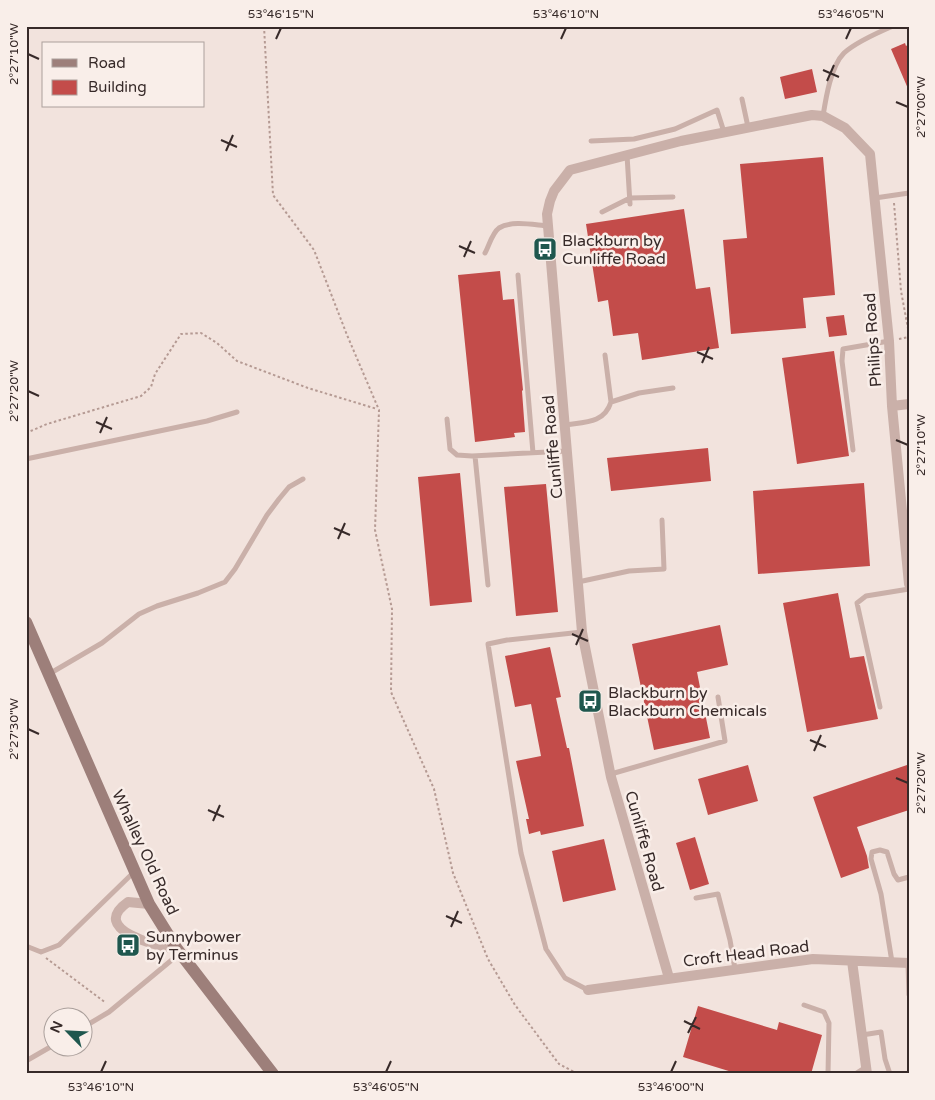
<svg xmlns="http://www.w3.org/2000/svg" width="935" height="1100" font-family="'Varela Round',sans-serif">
	<rect width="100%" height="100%" fill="#f2e3dd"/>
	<path fill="#c34c4a" d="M 905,43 L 906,46 L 909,44 L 909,91 L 891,49 Z
		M 812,69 L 817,92 L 785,99 L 780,77 Z
		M 823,157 L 835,295 L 803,298 L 806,328 L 731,334 L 723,240 L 747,238 L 740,164 Z
		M 684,209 L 696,289 L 710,287 L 719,348 L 642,360 L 638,333 L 613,336 L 608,300 L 598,302 L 586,224 Z
		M 500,271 L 503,300 L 514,299 L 523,390 L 522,391 L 525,432 L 514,433 L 515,437 L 475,442 L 458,275 Z
		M 844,315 L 847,335 L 829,337 L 826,317 Z
		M 834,351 L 849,456 L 797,464 L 782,358 Z
		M 708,448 L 711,481 L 611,491 L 607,458 Z
		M 460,473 L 472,602 L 430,606 L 418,477 Z
		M 864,483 L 870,566 L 758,574 L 753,491 Z
		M 546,484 L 558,612 L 516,616 L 504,487 Z
		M 838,593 L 850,658 L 864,656 L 878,719 L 807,732 L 783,603 Z
		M 720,625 L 728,665 L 697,672 L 710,738 L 654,750 L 632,644 Z
		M 550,647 L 561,697 L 556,698 L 567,748 L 569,748 L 584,826 L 541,835 L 540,831 L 529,834 L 526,819 L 529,819 L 516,761 L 541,756 L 531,704 L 515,707 L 505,656 Z
		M 748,765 L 758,801 L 708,815 L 698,779 Z
		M 907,765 L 909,771 L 909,810 L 857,827 L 867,856 L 869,868 L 841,878 L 813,797 Z
		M 695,837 L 709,884 L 690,890 L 676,843 Z
		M 604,839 L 616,890 L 563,902 L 552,851 Z
		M 698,1006 L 777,1030 L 779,1022 L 822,1035 L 811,1074 L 732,1074 L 732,1072 L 683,1057 Z"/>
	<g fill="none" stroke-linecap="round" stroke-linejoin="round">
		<path stroke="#b59a93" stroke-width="2" stroke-dasharray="2.5 2.5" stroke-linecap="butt" d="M 264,26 L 273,195 L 314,250 L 347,335 L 379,410 L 375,530 L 392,609 L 391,692 L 434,789 L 453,873 L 488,959 L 515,1005 L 559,1064 L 578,1074
			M 894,203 L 901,291 L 909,334
			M 899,339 L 909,337
			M 26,433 L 47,424 L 141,396 L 151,387 L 155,374 L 181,334 L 201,333 L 217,343 L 237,361 L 308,388 L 377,409
			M 46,958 L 106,1003"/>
		<path stroke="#cab0a9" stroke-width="5" d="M 742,99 L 748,127
			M 823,116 C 826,97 831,66 844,53 C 856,42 879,32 893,26
			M 591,141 L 634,139 L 675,129 L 717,110 L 724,132
			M 627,155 L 630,204
			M 875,198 L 909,193
			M 602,212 L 630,198 L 673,197
			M 485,253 C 489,246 492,233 499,228 C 512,220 534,225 548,226
			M 518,275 L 533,453
			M 611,402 L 639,393 L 673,388
			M 447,419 L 450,449 L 457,455 L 472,456 L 567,451
			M 565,425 C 584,422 604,424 611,402 L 605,355
			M 853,450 L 842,361 L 843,349 L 889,341
			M 475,456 L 488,585
			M 26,459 L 207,421 L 237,412
			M 578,582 L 629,571 L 664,569 L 662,520
			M 582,632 L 507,640 L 488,644 L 521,853 L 546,949 L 565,978 L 588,990
			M 49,674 L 102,643 L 139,614 L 157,606 L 198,593 L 225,582 L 235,569 L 267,515 L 279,499 L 289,487 L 303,479
			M 880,707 L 857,603 L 866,596 L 909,589
			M 611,774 L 725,741 L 718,697
			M 696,898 L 718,894 L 730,940 L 735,969
			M 26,946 L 41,952 L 59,945 L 133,873
			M 892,962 L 881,894 L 871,859 L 872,852 L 880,850 L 887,852 L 894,874 L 898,880 L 909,877
			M 908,963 L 909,995
			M 804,1005 L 824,1012 L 829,1023 L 828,1074
			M 82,1028 L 109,1012 L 179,954
			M 862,1035 L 881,1032 L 885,1059 L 890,1074
			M 26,1061 L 52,1046
			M 855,1074 L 866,1067"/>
		<path stroke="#cab0a9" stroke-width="10" d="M 892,406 L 909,404
			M 149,904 L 128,902 C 88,930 158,946 177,949
			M 852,961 L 867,1074
			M 669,978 L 611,777 L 582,632 L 547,214 L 550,201 L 554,191 L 570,170 L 681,141 L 812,115 L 823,116 L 845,128 L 870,154 L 889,341 L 892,406 L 909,584
			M 588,990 L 813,959 L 909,963"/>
		<path stroke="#9d7f7a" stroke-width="12" d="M 26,622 L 149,904 L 177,949 L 273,1074"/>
	</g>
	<path fill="none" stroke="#372a29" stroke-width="2" d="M 276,39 L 281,28M 561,39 L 566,28M 846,39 L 851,28M 28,54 L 39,59M 823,70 L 839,77M 827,81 L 834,65M 896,102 L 908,107M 221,140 L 237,147M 226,151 L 233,135M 459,246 L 475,253M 464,257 L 471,241M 697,352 L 713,359M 702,363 L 709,347M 28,391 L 39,396M 96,422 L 112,429M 100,433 L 107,417M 896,440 L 908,445M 334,528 L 350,535M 338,539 L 345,523M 572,634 L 588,641M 576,645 L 583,629M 28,729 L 39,734M 810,740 L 826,747M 814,751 L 821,735M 896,778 L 908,783M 208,810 L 224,817M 213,821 L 220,805M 446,916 L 462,923M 451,927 L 458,911M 684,1021 L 700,1029M 688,1033 L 696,1017M 101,1072 L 106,1061M 386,1072 L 391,1061M 671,1072 L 676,1061"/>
	<defs>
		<g id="bus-square" transform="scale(1.25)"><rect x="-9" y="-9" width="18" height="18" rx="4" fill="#1f574e" stroke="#f9eee9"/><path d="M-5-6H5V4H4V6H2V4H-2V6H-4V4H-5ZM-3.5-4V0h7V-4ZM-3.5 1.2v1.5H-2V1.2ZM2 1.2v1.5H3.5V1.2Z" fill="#fff"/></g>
	</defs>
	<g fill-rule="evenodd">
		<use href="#bus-square" x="545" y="249"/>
		<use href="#bus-square" x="590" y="701"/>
		<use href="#bus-square" x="128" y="945"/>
	</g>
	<g text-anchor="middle" stroke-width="5" stroke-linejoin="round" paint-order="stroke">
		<g font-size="16" fill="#372a29" stroke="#f9eee9" text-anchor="start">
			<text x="562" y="246">Blackburn by<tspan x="562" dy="18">Cunliffe Road</tspan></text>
			<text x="608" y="698">Blackburn by<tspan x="608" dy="18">Blackburn Chemicals</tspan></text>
			<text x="146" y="942">Sunnybower<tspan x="146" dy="18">by Terminus</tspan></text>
		</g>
		<g font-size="16" fill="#372a29" stroke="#f9eee9">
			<text transform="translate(872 340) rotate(-94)" y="6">Philips Road</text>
			<text transform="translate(552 447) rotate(-95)" y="6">Cunliffe Road</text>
			<text transform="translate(645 841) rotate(74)" y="6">Cunliffe Road</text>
			<text transform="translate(146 852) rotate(65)" y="6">Whalley Old Road</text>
			<text transform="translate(746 953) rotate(-7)" y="6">Croft Head Road</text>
		</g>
	</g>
	<rect width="935" height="1100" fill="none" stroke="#f9eee9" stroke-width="55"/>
	<rect x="42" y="42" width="162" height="65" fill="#f9eee9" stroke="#aba09c"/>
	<rect x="52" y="59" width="25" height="8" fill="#9d7f7a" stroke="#aba09c"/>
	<text x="88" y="68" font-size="15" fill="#372a29">Road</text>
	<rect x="52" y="80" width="25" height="15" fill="#c34c4a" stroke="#aba09c"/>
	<text x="88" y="92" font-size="15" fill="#372a29">Building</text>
	<g transform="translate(68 1032) rotate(294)"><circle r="24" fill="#f9eee9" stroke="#aba09c"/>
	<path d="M0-4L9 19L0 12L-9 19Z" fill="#1f574e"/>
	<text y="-8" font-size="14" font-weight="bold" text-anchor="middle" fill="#372a29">N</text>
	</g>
	<rect x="28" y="28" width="880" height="1044" fill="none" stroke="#372a29" stroke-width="2"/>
	<g font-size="12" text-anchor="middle" fill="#372a29">
		<text x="281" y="18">53°46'15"N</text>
		<text x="566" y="18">53°46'10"N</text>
		<text x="851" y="18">53°46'05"N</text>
		<text transform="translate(14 54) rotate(-90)" y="4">2°27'10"W</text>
		<text transform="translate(921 107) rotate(-90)" y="4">2°27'00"W</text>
		<text transform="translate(14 391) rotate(-90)" y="4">2°27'20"W</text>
		<text transform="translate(921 445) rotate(-90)" y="4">2°27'10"W</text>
		<text transform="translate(14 729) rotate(-90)" y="4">2°27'30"W</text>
		<text transform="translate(921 783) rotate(-90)" y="4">2°27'20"W</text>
		<text x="101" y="1091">53°46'10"N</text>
		<text x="386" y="1091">53°46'05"N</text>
		<text x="671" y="1091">53°46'00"N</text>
	</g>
</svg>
